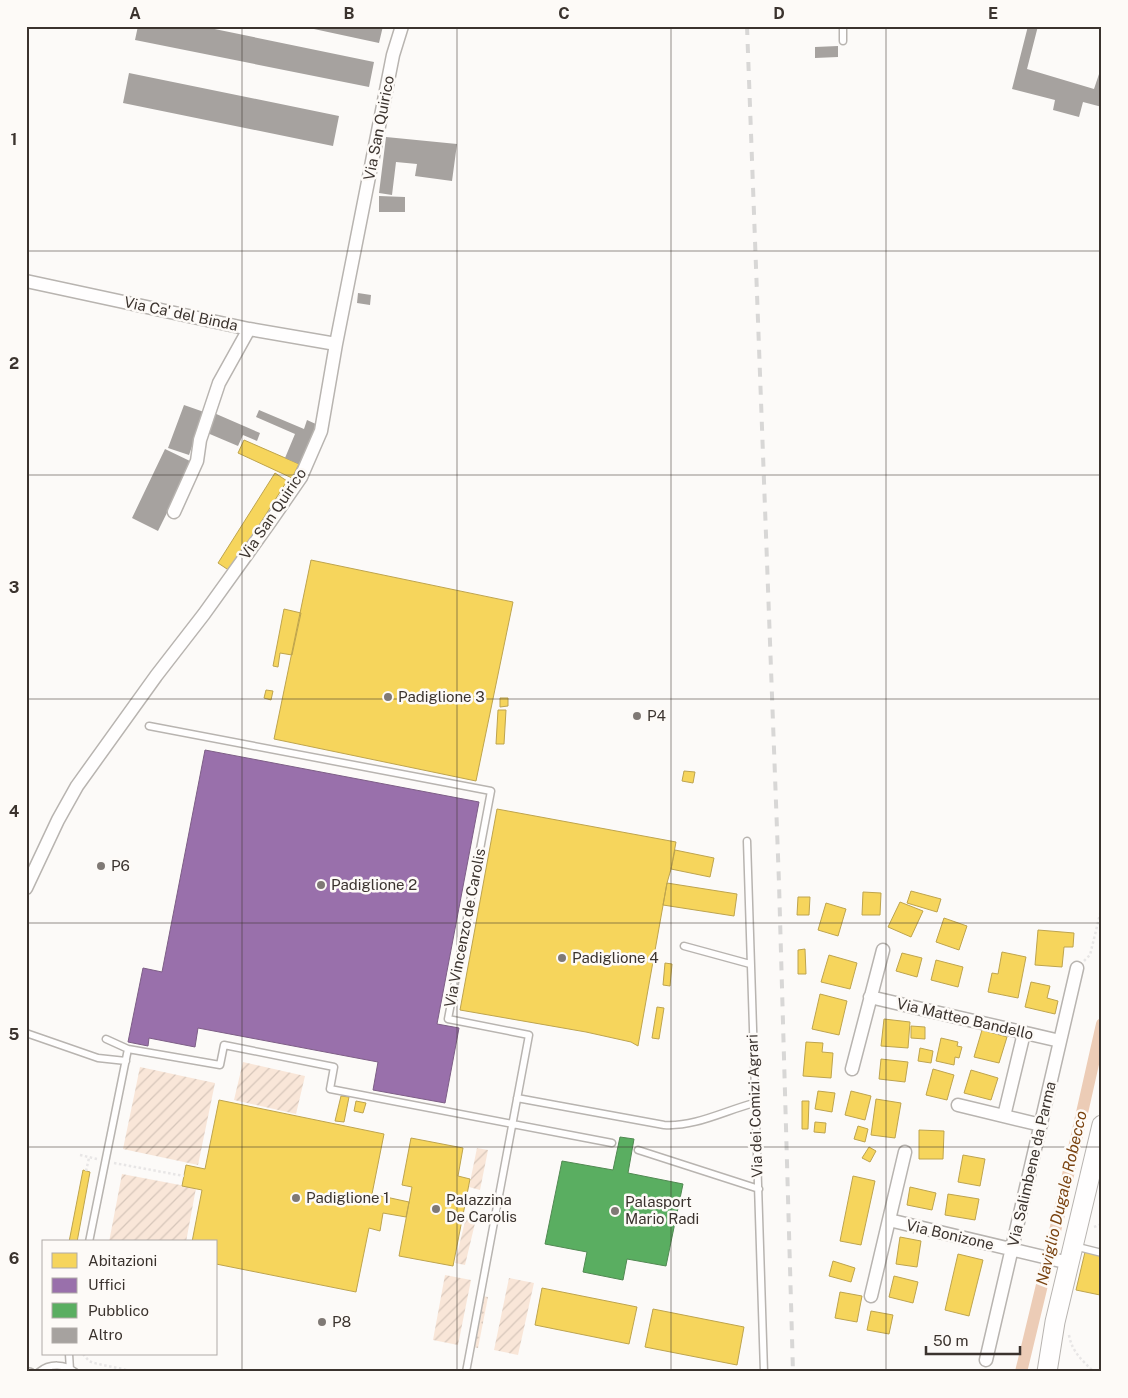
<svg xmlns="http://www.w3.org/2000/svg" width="1128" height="1398" font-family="'Public Sans',sans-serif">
	<defs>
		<pattern id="grass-dots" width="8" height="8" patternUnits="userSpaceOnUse" patternTransform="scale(1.25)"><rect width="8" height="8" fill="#f9e6d8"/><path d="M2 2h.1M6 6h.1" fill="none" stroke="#d6c6ba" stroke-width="1.8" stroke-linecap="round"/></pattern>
		<pattern id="garden-furrows" width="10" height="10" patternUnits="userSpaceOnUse" patternTransform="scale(1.25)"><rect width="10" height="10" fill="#f9e6d8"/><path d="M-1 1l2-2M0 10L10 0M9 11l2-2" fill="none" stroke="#d6c6ba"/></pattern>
	</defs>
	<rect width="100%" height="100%" fill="#fcfaf8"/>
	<path fill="url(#grass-dots)" d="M 483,1296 L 488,1297 L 478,1348 L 473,1347 Z"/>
	<path fill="url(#garden-furrows)" d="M 243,1062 L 305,1076 L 296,1114 L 234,1100 Z
		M 140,1067 L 215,1083 L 198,1165 L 123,1149 Z
		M 477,1148 L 488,1150 L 480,1190 L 469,1187 Z
		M 122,1174 L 196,1188 L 186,1242 L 109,1242 Z
		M 466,1217 L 476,1219 L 465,1265 L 455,1263 Z
		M 445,1275 L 471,1280 L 458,1345 L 433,1340 Z
		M 509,1278 L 534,1283 L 518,1355 L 494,1350 Z"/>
	<path fill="#f6d55c" stroke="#bea44e" d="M 244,440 L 299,464 L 292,478 L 238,453 Z
		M 275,473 L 287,481 L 230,571 L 218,563 Z
		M 311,560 L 513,602 L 476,781 L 274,739 Z
		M 284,609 L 301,613 L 292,655 L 280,653 L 278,667 L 273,666 Z
		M 266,690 L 273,691 L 271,700 L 264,698 Z
		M 500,698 L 508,698 L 508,706 L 500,707 Z
		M 498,710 L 506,710 L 504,744 L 496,744 Z
		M 684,771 L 695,772 L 693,783 L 682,781 Z
		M 497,809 L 676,842 L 671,869 L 667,883 L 638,1046 L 631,1042 L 586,1032 L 460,1010 Z
		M 675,850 L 714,858 L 710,877 L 671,869 Z
		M 667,883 L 737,894 L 734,916 L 663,905 Z
		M 911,891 L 941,899 L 937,912 L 907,903 Z
		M 863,892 L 881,893 L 880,915 L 862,915 Z
		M 798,897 L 810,897 L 809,915 L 797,915 Z
		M 900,902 L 923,911 L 911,937 L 888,927 Z
		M 826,903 L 846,909 L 838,936 L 818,930 Z
		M 944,918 L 967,926 L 959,950 L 936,942 Z
		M 1038,930 L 1074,933 L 1073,947 L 1064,947 L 1062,967 L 1035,965 Z
		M 805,949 L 806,974 L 798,974 L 798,950 Z
		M 1002,952 L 1026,957 L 1018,998 L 988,992 L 992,973 L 998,974 Z
		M 902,953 L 922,958 L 917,977 L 896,971 Z
		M 829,955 L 857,963 L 850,989 L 821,982 Z
		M 936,960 L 963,967 L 958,987 L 931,980 Z
		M 665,963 L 672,964 L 670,986 L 663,985 Z
		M 1031,982 L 1050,986 L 1047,998 L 1058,1001 L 1055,1014 L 1025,1007 Z
		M 820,994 L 847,1001 L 839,1035 L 812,1029 Z
		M 657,1007 L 664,1008 L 659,1039 L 652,1038 Z
		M 884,1019 L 910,1022 L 908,1048 L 881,1046 Z
		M 911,1026 L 925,1027 L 925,1039 L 911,1038 Z
		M 982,1030 L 1007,1037 L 999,1063 L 974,1057 Z
		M 941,1038 L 958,1042 L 957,1046 L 962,1047 L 959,1058 L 955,1057 L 954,1065 L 936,1061 Z
		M 806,1042 L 823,1043 L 822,1052 L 833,1053 L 831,1078 L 803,1076 Z
		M 920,1048 L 933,1051 L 931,1063 L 918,1061 Z
		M 881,1059 L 908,1062 L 905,1082 L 879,1079 Z
		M 933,1069 L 954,1075 L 947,1100 L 926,1095 Z
		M 971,1070 L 998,1078 L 991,1100 L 964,1093 Z
		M 818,1091 L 835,1093 L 832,1112 L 815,1109 Z
		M 851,1091 L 871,1096 L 865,1120 L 845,1115 Z
		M 341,1096 L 349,1097 L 344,1122 L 335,1121 Z
		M 876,1099 L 901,1103 L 895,1138 L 871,1135 Z
		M 219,1100 L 384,1134 L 372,1194 L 409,1202 L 406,1217 L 383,1213 L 380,1231 L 369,1228 L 356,1292 L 216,1264 L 216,1242 L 192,1242 L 202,1190 L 182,1186 L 186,1165 L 205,1169 Z
		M 356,1101 L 366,1103 L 363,1113 L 354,1111 Z
		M 802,1101 L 809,1101 L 808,1129 L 802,1129 Z
		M 815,1122 L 826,1123 L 825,1133 L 814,1132 Z
		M 858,1126 L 868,1129 L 865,1142 L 854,1139 Z
		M 919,1130 L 944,1131 L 943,1159 L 919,1159 Z
		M 411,1138 L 463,1148 L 458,1176 L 470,1179 L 453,1266 L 399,1256 L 412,1187 L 402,1185 Z
		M 869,1147 L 876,1151 L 870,1162 L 862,1158 Z
		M 963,1155 L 985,1159 L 980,1186 L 958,1182 Z
		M 83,1170 L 90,1172 L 77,1242 L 69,1242 Z
		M 853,1176 L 875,1181 L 861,1245 L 840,1241 Z
		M 910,1187 L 936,1193 L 932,1210 L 907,1205 Z
		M 948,1194 L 979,1199 L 975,1220 L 945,1215 Z
		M 900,1237 L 921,1241 L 917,1267 L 896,1264 Z
		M 1085,1252 L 1102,1256 L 1102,1289 L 1100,1295 L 1076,1290 Z
		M 958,1254 L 983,1260 L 969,1316 L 945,1310 Z
		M 833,1261 L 855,1268 L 851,1282 L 829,1276 Z
		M 894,1276 L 918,1282 L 913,1303 L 889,1297 Z
		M 542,1288 L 637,1307 L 629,1344 L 535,1325 Z
		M 840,1292 L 862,1296 L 857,1322 L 835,1318 Z
		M 653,1309 L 744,1327 L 737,1365 L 645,1347 Z
		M 871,1311 L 893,1315 L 889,1334 L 867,1330 Z"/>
	<path fill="#9970ab" stroke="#7d5e86" d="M 205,750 L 479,802 L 437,1024 L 459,1028 L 445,1103 L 373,1090 L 378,1062 L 198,1028 L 195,1047 L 149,1038 L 148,1046 L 128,1042 L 143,968 L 162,972 Z"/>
	<path fill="#5aae61" stroke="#518952" d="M 620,1137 L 634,1139 L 628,1173 L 683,1184 L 666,1266 L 627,1259 L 623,1280 L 583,1272 L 587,1252 L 545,1244 L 562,1161 L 613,1170 Z"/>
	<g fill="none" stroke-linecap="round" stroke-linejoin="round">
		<path stroke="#ecccb6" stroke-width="12" d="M 1021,1372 L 1061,1206 L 1102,1024"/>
	</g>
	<path fill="#a6a29f" d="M 138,26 L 200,26 L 374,62 L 369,87 L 135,40 Z
		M 300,26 L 383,26 L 379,43 Z
		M 1028,26 L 1038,26 L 1027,69 L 1094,89 L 1102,65 L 1102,107 L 1083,102 L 1079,117 L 1053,110 L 1055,100 L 1012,89 Z
		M 838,46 L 838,57 L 815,58 L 815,47 Z
		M 129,73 L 339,116 L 333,146 L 123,103 Z
		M 386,137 L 457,144 L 452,181 L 415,176 L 417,164 L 396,162 L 392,195 L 379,193 Z
		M 379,196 L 405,197 L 405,212 L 379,212 Z
		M 358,293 L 371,295 L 370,305 L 357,303 Z
		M 184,405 L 204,412 L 189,455 L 168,448 Z
		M 259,410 L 304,429 L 307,420 L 318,425 L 301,465 L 285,458 L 295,434 L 256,417 Z
		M 214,413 L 260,433 L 257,441 L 243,435 L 238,446 L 205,432 Z
		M 165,449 L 192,462 L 158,531 L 132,518 Z"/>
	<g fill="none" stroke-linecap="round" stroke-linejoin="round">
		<g stroke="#b8b4b0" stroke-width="9">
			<path id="service" d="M 843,26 L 843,41
				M 149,726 L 491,791 L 448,1019 L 529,1035 L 466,1372
				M 747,841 C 752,1018 759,1195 764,1372
				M 684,946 L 750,964
				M 26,1033 L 98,1058 L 126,1061
				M 128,1049 L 220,1065 L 224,1045 L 334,1067 L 330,1089 L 612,1143
				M 517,1098 L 664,1125 C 695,1127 724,1111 754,1103
				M 638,1150 L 759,1189
				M 89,1242 L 128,1049 L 106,1039
				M 1074,1246 L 1102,1253
				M 69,1354 L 70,1370
				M 26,1371 L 31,1372
				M 39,1372 C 50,1363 65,1364 75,1372"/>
		</g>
		<g stroke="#b8b4b0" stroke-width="15">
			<path id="minor" d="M 26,281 L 249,329 L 336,344
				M 174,512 L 197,461 L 200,440 L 219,383 L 249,329
				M 26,888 L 58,820 L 77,786 L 156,676 L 204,614 L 270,522 L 301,477 L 321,431 L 336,344 L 393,55 L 402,26
				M 870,997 L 1060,1041
				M 852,1069 L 883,950
				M 958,1105 L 1041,1125
				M 1004,1116 L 1024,1033
				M 889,1220 L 1069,1263
				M 871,1296 L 905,1152
				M 986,1360 L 1077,968"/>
		</g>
		<g stroke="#b8b4b0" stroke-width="21">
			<path id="primary" d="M 1047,1372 L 1055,1322 L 1102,1125"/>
		</g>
		<path stroke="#e8e6e6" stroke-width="2.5" stroke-dasharray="2.5 2.5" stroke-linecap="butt" d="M 1084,961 L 1090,955 L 1102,906
			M 80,1155 L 97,1159
			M 114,1163 L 184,1176
			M 86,1171 L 89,1158
			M 1094,1227 L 1102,1224
			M 1069,1335 C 1072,1352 1082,1360 1094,1372
			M 83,1354 L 89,1361 L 94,1363 L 136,1372"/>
		<use href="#service" stroke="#fffefe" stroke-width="6"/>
		<use href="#minor" stroke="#fffefe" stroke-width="12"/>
		<use href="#primary" stroke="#fffefe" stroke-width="19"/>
		<path stroke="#d8d7d6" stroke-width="4" stroke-dasharray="9 9" stroke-linecap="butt" d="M 747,26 L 779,883 L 793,1372"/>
	</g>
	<path fill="none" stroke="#3b332e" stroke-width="1" stroke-opacity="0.55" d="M 242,26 L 242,1372M 457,26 L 457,1372M 671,26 L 671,1372M 886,26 L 886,1372M 26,251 L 1102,251M 26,475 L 1102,475M 26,699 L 1102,699M 26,923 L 1102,923M 26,1147 L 1102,1147"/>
	<g fill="#7f7975" stroke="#fdfaf7" stroke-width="2">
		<circle cx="388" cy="697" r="5"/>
		<circle cx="637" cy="716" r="5"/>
		<circle cx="101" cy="866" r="5"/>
		<circle cx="321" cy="885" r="5"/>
		<circle cx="562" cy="958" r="5"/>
		<circle cx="296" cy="1198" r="5"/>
		<circle cx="436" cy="1209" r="5"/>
		<circle cx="615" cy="1211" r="5"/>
		<circle cx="322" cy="1322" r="5"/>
	</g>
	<g text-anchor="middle" stroke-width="5" stroke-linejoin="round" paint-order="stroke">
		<g font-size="15" fill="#3b332e" stroke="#fdfaf7">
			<text transform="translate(379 128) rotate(-79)" y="5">Via San Quirico</text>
			<text transform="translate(181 314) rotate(12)" y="5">Via Ca' del Binda</text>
			<text transform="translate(273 514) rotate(-56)" y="5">Via San Quirico</text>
			<text transform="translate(465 928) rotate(-79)" y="5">Via Vincenzo de Carolis</text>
			<text transform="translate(965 1019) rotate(13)" y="5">Via Matteo Bandello</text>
			<text transform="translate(755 1106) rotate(-92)" y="5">Via dei Comizi Agrari</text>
			<text transform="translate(1032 1164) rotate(-77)" y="5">Via Salimbene da Parma</text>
			<text transform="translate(950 1235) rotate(13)" y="5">Via Bonizone</text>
		</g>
		<g font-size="15" fill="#3b332e" stroke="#fdfaf7" text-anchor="start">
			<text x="398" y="702">Padiglione 3</text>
			<text x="647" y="721">P4</text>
			<text x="111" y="871">P6</text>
			<text x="331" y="890">Padiglione 2</text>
			<text x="572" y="963">Padiglione 4</text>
			<text x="306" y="1203">Padiglione 1</text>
			<text x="446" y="1205">Palazzina<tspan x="446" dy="17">De Carolis</tspan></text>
			<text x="625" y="1207">Palasport<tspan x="625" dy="17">Mario Radi</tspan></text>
			<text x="332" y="1327">P8</text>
		</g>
		<g font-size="16" font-style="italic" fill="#7a4310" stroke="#fdfaf7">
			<text transform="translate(1061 1198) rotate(-77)" y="6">Naviglio Dugale Robecco</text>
		</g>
	</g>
	<rect width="1128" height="1398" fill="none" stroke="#fdfaf7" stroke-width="55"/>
	<rect x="42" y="1240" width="175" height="115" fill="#fdfaf7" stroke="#afaaa7"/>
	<rect x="52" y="1253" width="25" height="15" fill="#f6d55c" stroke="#afaaa7"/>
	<text x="88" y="1266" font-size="15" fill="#3b332e">Abitazioni</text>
	<rect x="52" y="1278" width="25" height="15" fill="#9970ab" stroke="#afaaa7"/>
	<text x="88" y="1290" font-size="15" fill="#3b332e">Uffici</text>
	<rect x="52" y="1303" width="25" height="15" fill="#5aae61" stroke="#afaaa7"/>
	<text x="88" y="1316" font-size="15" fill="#3b332e">Pubblico</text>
	<rect x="52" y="1328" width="25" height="15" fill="#a6a29f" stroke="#afaaa7"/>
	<text x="88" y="1340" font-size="15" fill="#3b332e">Altro</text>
	<path d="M926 1346v8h94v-8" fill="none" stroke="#3b332e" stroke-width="2.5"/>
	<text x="933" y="1346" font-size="15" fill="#3b332e" stroke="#fdfaf7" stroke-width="4" paint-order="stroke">50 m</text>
	<rect x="28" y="28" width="1072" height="1342" fill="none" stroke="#3b332e" stroke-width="2"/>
	<g font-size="16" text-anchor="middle" font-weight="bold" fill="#3b332e">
		<text x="135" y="19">A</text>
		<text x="349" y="19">B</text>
		<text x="564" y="19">C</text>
		<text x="779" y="19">D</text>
		<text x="993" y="19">E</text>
		<text x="14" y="145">1</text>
		<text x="14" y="369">2</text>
		<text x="14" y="593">3</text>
		<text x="14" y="817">4</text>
		<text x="14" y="1040">5</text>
		<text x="14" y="1264">6</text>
	</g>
</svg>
